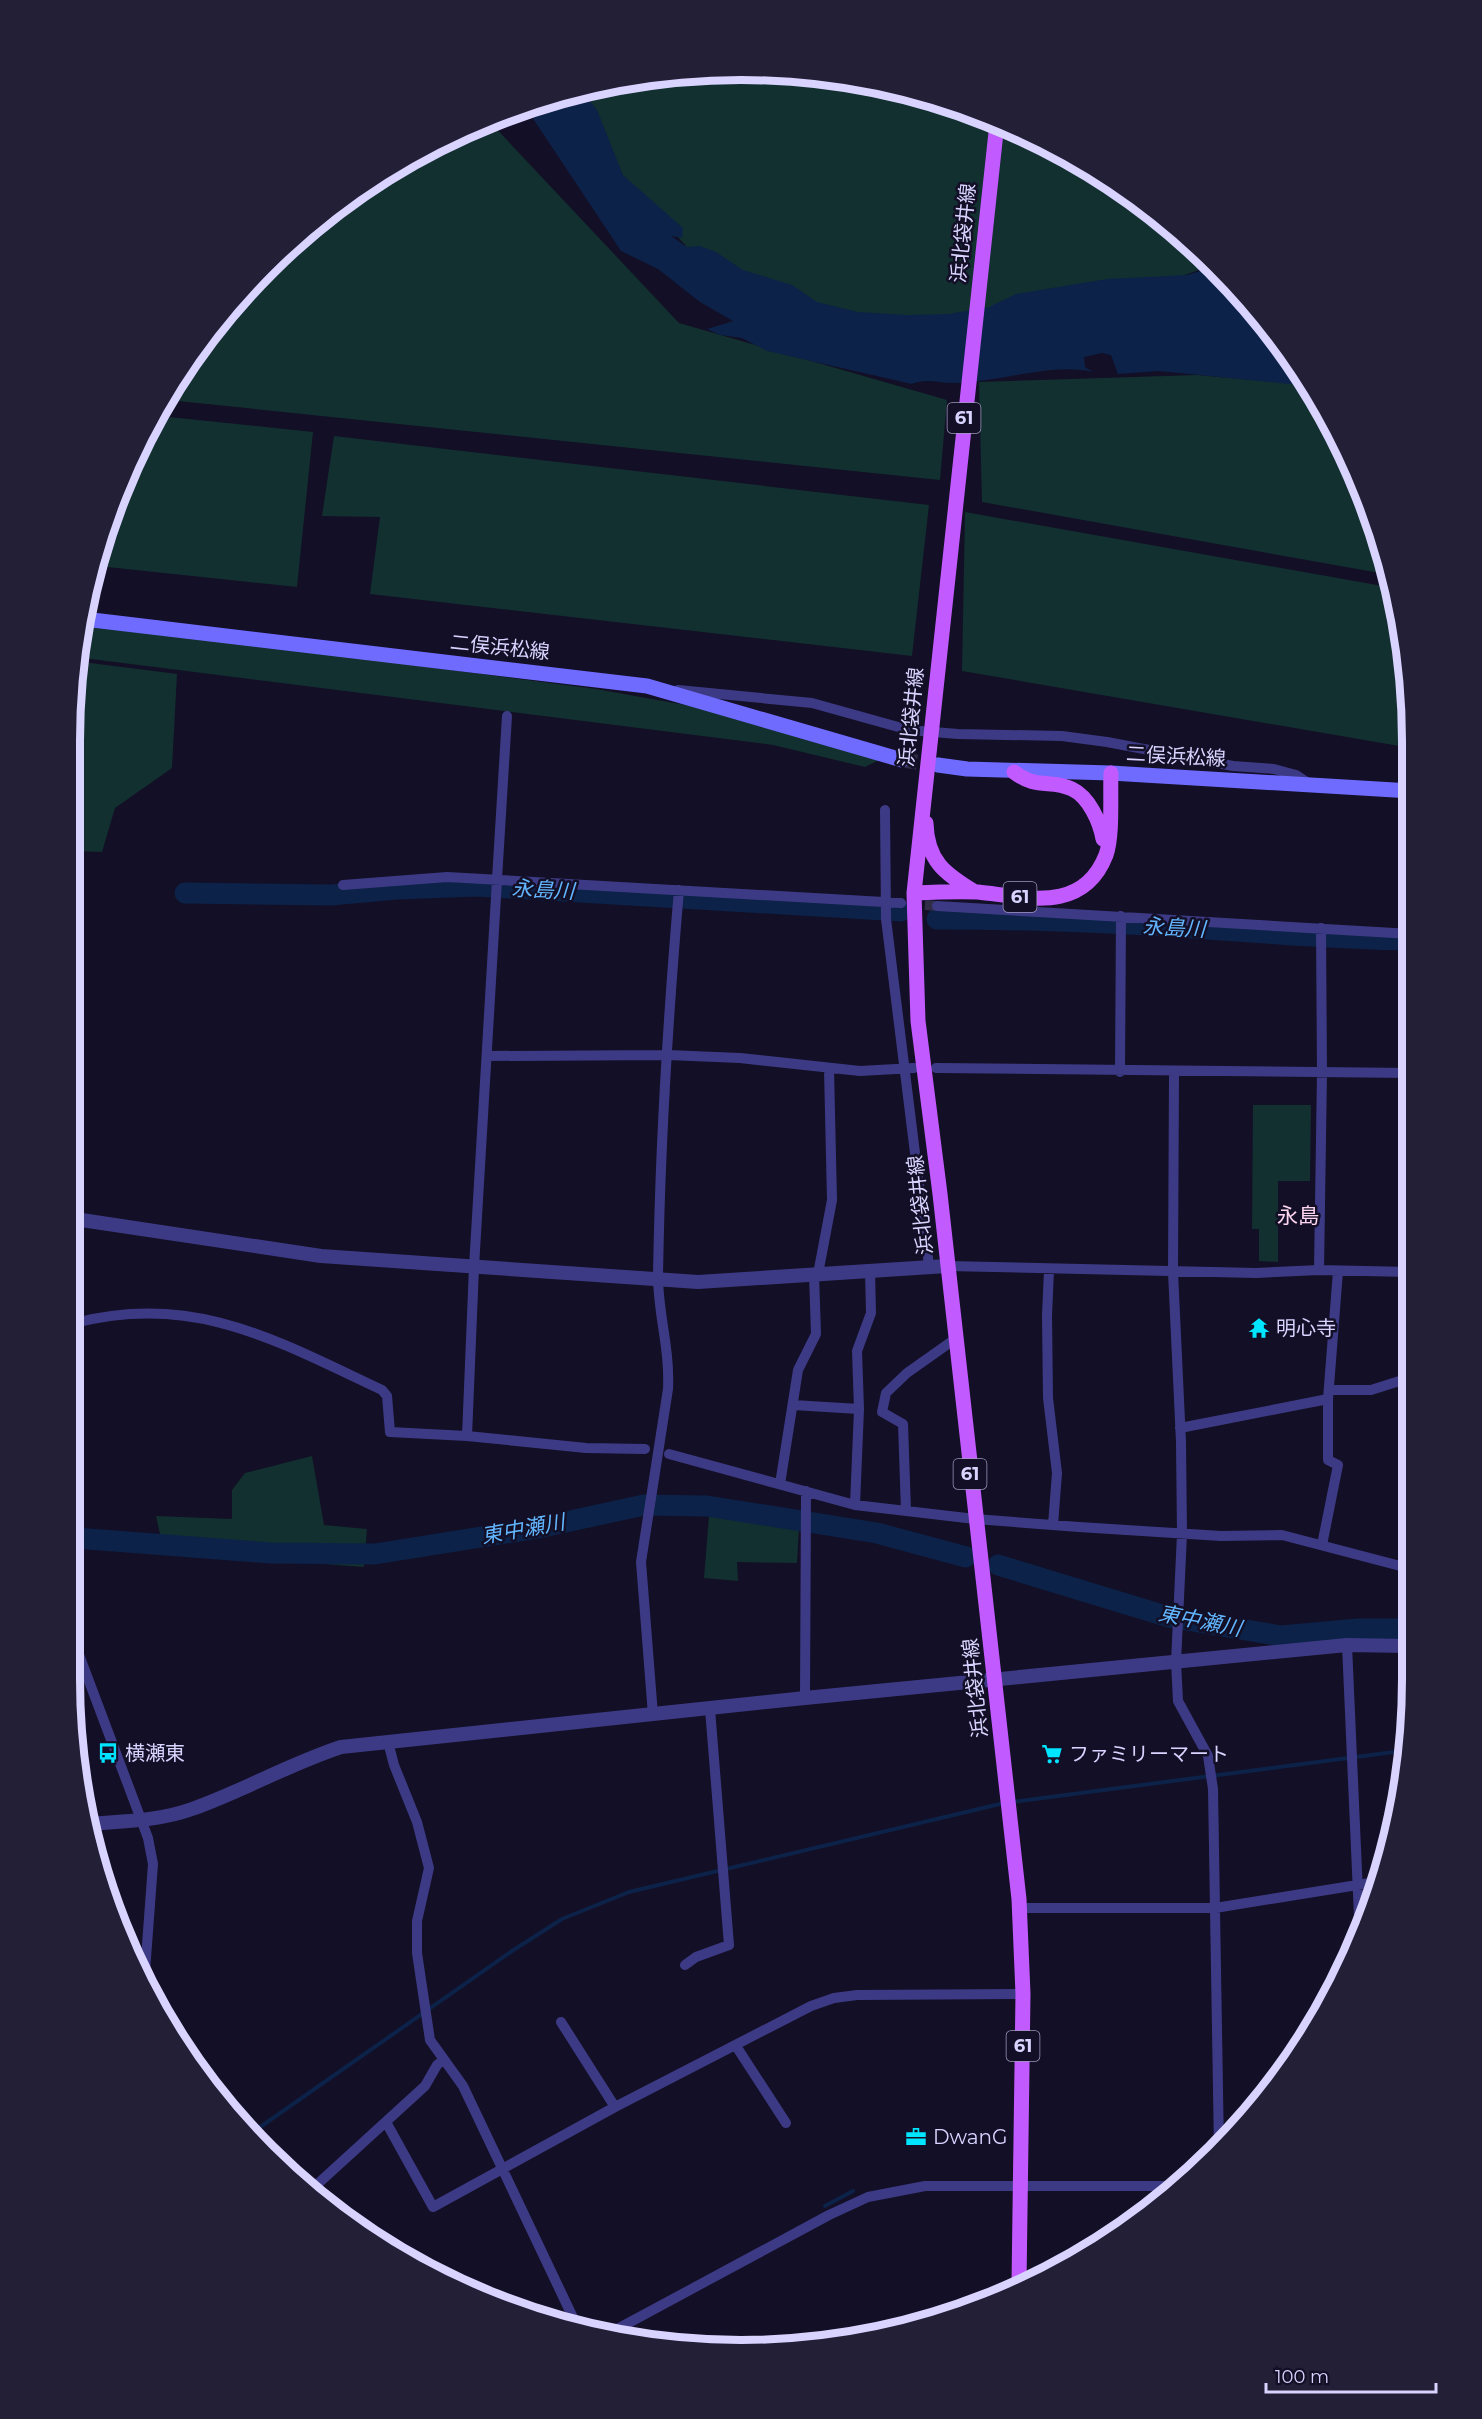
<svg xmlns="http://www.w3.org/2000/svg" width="1482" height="2419" font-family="Montserrat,'Noto Sans JP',sans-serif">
	<rect width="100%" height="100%" fill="#130f26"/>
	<path fill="#12302f" d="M 785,70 L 915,92 L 1038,138 L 1150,208 L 1220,273 L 1202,269 L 1014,334 L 845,325 L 687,247 L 550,99 L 653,75 Z
		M 489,121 L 679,323 L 947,400 L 940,480 L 168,400 L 208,332 L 298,236 L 405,159 Z
		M 1197,375 L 1309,385 L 1323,405 L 1391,575 L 982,502 L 979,382 Z
		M 159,416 L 313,432 L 297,587 L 98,566 L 120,484 Z
		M 334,436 L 929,505 L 912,656 L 370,594 L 380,517 L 322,516 Z
		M 965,512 L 1394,588 L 1412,697 L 1411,748 L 962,671 Z
		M 82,625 L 227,641 L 596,689 L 691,706 L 881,759 L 865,767 L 773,745 L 75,657 Z
		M 75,661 L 177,674 L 172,768 L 115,808 L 102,852 L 75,851 Z
		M 1253,1105 L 1311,1105 L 1310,1181 L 1278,1181 L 1278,1262 L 1259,1261 L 1259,1229 L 1252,1229 Z
		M 312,1456 L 324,1525 L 367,1529 L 364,1567 L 164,1552 L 156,1516 L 232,1519 L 232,1490 L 245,1473 Z
		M 709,1516 L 799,1527 L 797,1563 L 737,1562 L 738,1581 L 704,1578 Z"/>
	<path fill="#0c2248" d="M 582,91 L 597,110 L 623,175 L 683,228 L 682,238 L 671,236 L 687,247 L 700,246 L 716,252 L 743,270 L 792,285 L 817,302 L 858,312 L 907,315 L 949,314 L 989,307 L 1016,294 L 1107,279 L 1187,275 L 1213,267 L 1246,298 L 1309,386 L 1159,371 L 1118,374 L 1111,355 L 1102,353 L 1084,357 L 1085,367 L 1093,372 C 1053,362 997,383 953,383 C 938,383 926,378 912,384 L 767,351 L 742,338 L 720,335 L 707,329 L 733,321 L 700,302 L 658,269 L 621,251 L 524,105 Z"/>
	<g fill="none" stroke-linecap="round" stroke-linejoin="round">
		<path stroke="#0c2248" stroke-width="4" d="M 1012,1802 L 1394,1752 L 1407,1746
			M 253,2132 L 512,1951 L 562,1919 L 629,1892 L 1004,1803
			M 825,2206 L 853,2191"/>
		<path stroke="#0c2248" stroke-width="21" d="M 185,893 L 331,895 L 397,889 L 478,886 L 901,911
			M 937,919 C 1022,919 1107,922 1192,928 C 1265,933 1337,939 1411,940
			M 75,1538 L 271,1553 L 375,1554 L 538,1528 L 644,1505 L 707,1506 L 877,1533 L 966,1557
			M 998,1565 L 1169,1617 L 1281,1636 L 1358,1629 L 1408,1629"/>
		<path stroke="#312d47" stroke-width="10" stroke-dasharray="10 5" stroke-linecap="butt" d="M 910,904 L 937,906"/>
		<path stroke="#312d47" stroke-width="15" stroke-dasharray="15 8" stroke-linecap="butt" d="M 902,760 L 938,765"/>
		<path stroke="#3d3a85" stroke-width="10" d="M 678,690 L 812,703 L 909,730 L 958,734 L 1062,736 L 1107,742 L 1233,766 L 1274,769 L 1296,775 L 1308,783
			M 885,810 L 886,919 L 929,1266
			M 497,879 L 507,716
			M 497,880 L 474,1267 L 467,1436 L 586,1448 L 645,1449
			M 343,885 L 447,877 L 901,903
			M 937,906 L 1411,934
			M 487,1056 L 668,1055 L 740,1058 L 860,1071 L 914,1068
			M 936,1068 L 1410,1073
			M 1120,1072 L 1121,916
			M 1174,1072 L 1173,1272 L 1181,1442 L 1182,1534 L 1176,1662 L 1178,1701 L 1208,1756 L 1213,1789 L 1219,2150
			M 947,1266 L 1256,1273 L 1319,1270 L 1409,1272
			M 1049,1270 L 1047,1316 L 1048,1398 L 1057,1473 L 1053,1525
			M 1319,1270 L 1322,1073 L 1321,928
			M 818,1274 L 832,1200 L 829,1069
			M 75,1323 C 194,1292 277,1341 382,1390 L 387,1396 L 390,1432 L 467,1436
			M 1329,1390 L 1371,1390 L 1409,1378
			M 793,1405 L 859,1409
			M 1180,1428 L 1328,1399
			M 669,1454 L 855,1505 L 975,1519 L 1079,1527 L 1221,1536 L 1282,1535 L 1408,1568
			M 780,1484 L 798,1370 L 816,1334 L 814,1274
			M 855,1505 L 859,1409 L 857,1351 L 871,1313 L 870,1270
			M 906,1511 L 903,1424 L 882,1412 L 886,1393 L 907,1373 L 955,1339
			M 1322,1545 L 1338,1465 L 1328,1460 L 1328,1399 L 1338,1271
			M 75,1644 L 148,1838 L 153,1864 L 144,1985
			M 1347,1645 L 1360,1939
			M 805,1698 L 806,1491
			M 653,1715 L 641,1562 L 668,1389 C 670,1348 658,1314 658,1276 C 660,1147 668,1017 679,890
			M 388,1742 L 394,1765 L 417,1822 L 429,1868 L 417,1921 L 417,1953 L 430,2040 L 463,2086 L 577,2326
			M 1019,1908 L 1215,1908 L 1376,1882
			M 685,1965 L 696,1957 L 729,1945 L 710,1709
			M 561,2022 L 615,2107
			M 736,2046 L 786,2123
			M 386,2122 L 433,2207 L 615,2107 L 811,2006 L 834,1998 L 857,1995 L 1023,1994
			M 311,2190 L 425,2086 L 437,2065 L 443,2060
			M 608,2334 L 829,2215 L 868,2197 L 925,2186 L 1177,2186"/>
		<path stroke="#3d3a85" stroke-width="14" d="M 75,1219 L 321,1256 L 698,1282 L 947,1266
			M 88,1824 C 123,1821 159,1821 192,1809 C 243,1791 289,1764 341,1747 L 805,1698 L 1347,1645 L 1408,1646"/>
		<path stroke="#6f6bff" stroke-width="15" d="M 84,619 L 647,686 L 902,760
			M 938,765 L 967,769 L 1111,773 L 1411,791"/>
		<path stroke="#c25bff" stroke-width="15" d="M 997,123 L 914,893 L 918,1021 L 940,1194 L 1019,1899 L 1023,1994 L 1019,2284
			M 1014,772 C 1037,790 1050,779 1072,789 C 1089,797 1100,822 1103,839
			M 926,823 C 927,861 945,874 975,892
			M 914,893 C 935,892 957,891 978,892 C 1026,897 1083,914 1106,855 C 1113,835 1110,796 1111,773"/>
	</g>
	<defs>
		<g id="temple-bare" transform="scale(1.62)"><path d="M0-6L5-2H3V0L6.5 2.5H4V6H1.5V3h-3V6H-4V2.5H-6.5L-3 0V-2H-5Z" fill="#00e5ff" stroke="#130f26" stroke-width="2.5" paint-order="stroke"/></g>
		<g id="bus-bare" transform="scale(1.62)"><path d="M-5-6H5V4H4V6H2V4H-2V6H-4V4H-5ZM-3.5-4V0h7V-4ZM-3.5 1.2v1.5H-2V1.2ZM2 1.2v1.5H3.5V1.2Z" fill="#00e5ff" stroke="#130f26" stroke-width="2.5" paint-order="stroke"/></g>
		<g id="supermarket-bare" transform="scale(1.62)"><path d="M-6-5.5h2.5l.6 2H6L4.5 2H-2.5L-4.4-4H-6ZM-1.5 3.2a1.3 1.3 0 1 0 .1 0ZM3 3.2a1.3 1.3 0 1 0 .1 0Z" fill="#00e5ff" stroke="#130f26" stroke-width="2.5" paint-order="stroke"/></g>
		<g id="office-bare" transform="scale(1.62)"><path d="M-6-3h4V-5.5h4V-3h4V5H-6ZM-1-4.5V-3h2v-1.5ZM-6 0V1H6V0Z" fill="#00e5ff" stroke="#130f26" stroke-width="2.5" paint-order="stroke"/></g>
	</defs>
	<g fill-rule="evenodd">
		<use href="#temple-bare" x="1259" y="1328"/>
		<use href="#bus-bare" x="108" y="1753"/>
		<use href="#supermarket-bare" x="1052" y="1754"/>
		<use href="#office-bare" x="916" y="2137"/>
	</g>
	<g text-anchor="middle" stroke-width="5" stroke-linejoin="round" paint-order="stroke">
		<g fill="#130f26" stroke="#9e99be" stroke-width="1.5">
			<rect x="947.5" y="403" width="33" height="30" rx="4.5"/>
			<rect x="1003.5" y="882" width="33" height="30" rx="4.5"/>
			<rect x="953.5" y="1459" width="33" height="30" rx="4.5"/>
			<rect x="1006.5" y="2031" width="33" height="30" rx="4.5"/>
		</g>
		<g font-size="18" font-weight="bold" fill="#d9d4ff">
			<text x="964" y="424">61</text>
			<text x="1020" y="903">61</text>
			<text x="970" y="1480">61</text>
			<text x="1023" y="2052">61</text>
		</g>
		<g font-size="20" fill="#d9d4ff" stroke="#130f26">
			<text transform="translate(963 233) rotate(-84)" y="7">浜北袋井線</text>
			<text transform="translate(500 647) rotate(6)" y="7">二俣浜松線</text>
			<text transform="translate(911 717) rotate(-84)" y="7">浜北袋井線</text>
			<text transform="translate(1176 756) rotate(3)" y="7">二俣浜松線</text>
			<text transform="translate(920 1205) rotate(-96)" y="7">浜北袋井線</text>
			<text transform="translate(975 1688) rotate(-96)" y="7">浜北袋井線</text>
		</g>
		<g font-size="20" fill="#d9d4ff" stroke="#130f26" text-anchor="start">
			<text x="1276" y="1335">明心寺</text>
			<text x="125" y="1760">横瀬東</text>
			<text x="1069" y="1761">ファミリーマート</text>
			<text x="933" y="2144">DwanG</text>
		</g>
		<g font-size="21" font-style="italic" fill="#62b6ff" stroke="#130f26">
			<text transform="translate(543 890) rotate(3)" y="7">永島川</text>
			<text transform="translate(1174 928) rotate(3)" y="7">永島川</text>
			<text transform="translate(523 1529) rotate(-10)" y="7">東中瀬川</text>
			<text transform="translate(1200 1621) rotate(11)" y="7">東中瀬川</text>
		</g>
		<g font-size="21" fill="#ffd6f0" stroke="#130f26">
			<text x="1298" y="1223">永島</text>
		</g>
	</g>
	<path d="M0 0H1482V2419H0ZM741 80H741A661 661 0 0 1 1402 741V1679A661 661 0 0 1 741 2340H741A661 661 0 0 1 80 1679V741A661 661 0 0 1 741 80Z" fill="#231f37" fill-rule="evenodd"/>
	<path fill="none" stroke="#d9d4ff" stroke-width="8" d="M741 80H741A661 661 0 0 1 1402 741V1679A661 661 0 0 1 741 2340H741A661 661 0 0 1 80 1679V741A661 661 0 0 1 741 80Z"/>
	<path d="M1266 2383v9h170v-9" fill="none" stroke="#d9d4ff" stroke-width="3"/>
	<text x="1275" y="2383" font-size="18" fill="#d9d4ff" stroke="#130f26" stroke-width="4.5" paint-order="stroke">100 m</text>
</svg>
